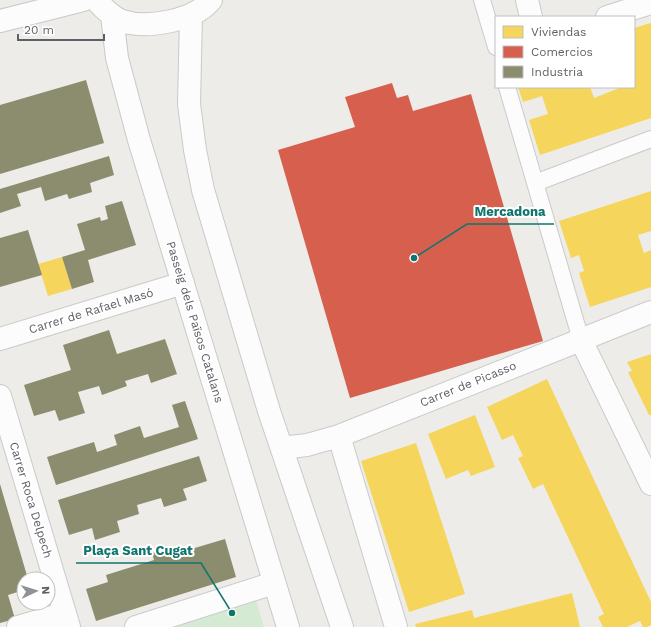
<svg xmlns="http://www.w3.org/2000/svg" width="651" height="627" font-family="'Work Sans',sans-serif">
	<rect width="100%" height="100%" fill="#edece8"/>
	<path fill="#d5ead3" d="M 255,597 L 264,627 L 159,627 Z"/>
	<path fill="#f6d55c" d="M 651,23 L 651,118 L 540,155 L 529,120 L 548,114 L 542,96 L 523,102 L 518,87 L 590,87 L 594,98 L 622,87 L 634,87 L 634,28 Z
		M 651,191 L 651,231 L 638,235 L 644,253 L 651,250 L 651,287 L 590,307 L 579,273 L 584,271 L 579,255 L 571,258 L 559,221 Z
		M 62,257 L 72,289 L 48,296 L 38,264 Z
		M 651,354 L 651,415 L 649,415 L 628,372 L 632,371 L 627,362 Z
		M 547,379 L 651,602 L 651,625 L 646,627 L 643,627 L 640,621 L 627,627 L 603,627 L 598,617 L 604,614 L 543,484 L 533,489 L 518,458 L 523,456 L 513,435 L 502,440 L 487,407 Z
		M 475,415 L 495,467 L 471,476 L 468,470 L 446,479 L 428,434 Z
		M 416,443 L 465,594 L 409,612 L 361,461 Z
		M 572,593 L 580,627 L 416,627 L 415,624 L 472,610 L 474,618 Z"/>
	<path fill="#d6604d" d="M 392,83 L 397,98 L 408,95 L 413,111 L 471,94 L 543,341 L 350,398 L 278,150 L 355,127 L 345,97 Z"/>
	<path fill="#8c8c6e" d="M 86,80 L 104,143 L 0,174 L 0,105 Z
		M 109,156 L 114,175 L 90,183 L 92,192 L 69,199 L 67,194 L 45,201 L 41,187 L 17,194 L 21,206 L 0,213 L 0,189 Z
		M 122,201 L 136,245 L 88,260 L 94,282 L 72,289 L 62,257 L 85,250 L 77,224 L 100,217 L 101,221 L 108,219 L 105,206 Z
		M 28,230 L 42,275 L 0,287 L 0,238 Z
		M 109,330 L 117,354 L 165,339 L 177,374 L 151,383 L 148,374 L 125,381 L 127,386 L 102,395 L 99,386 L 78,392 L 85,413 L 59,421 L 55,410 L 34,416 L 24,385 L 71,370 L 63,345 Z
		M 185,401 L 198,439 L 56,485 L 47,457 L 94,442 L 97,452 L 117,445 L 114,435 L 140,426 L 144,438 L 179,427 L 172,405 Z
		M 199,456 L 207,481 L 183,489 L 187,500 L 164,507 L 161,498 L 137,505 L 139,514 L 117,521 L 120,532 L 95,540 L 92,528 L 69,535 L 58,500 Z
		M 0,484 L 28,579 L 24,579 L 24,590 L 8,595 L 15,619 L 0,623 Z
		M 225,539 L 236,577 L 96,621 L 86,589 L 108,582 L 106,575 L 154,560 L 152,553 L 176,546 L 178,553 Z"/>
	<g fill="none" stroke-linecap="round" stroke-linejoin="round">
		<g stroke="#cacaca" stroke-width="18">
			<path id="service" d="M 482,0 L 496,47
				M 507,87 L 581,340
				M 535,183 L 651,139"/>
		</g>
		<g stroke="#cacaca" stroke-width="24">
			<path id="minor" d="M 527,0 L 531,17
				M 607,17 L 651,3
				M 0,339 L 183,283
				M 581,340 L 651,484
				M 0,396 L 69,627
				M 339,436 L 396,627
				M 282,448 L 307,445 L 339,436 L 651,312
				M 18,627 L 65,613
				M 136,627 L 274,583"/>
		</g>
		<g stroke="#c9c9c8" stroke-width="24">
			<path id="secondary" d="M 96,0 C 103,8 112,17 122,21 C 147,29 194,21 211,0
				M 112,15 L 117,58 L 139,140 L 288,627
				M 191,15 L 189,104 L 195,150 L 203,190 L 269,411 L 342,627
				M 0,21 L 83,0"/>
		</g>
		<use href="#service" stroke="#fcfcfc" stroke-width="16"/>
		<use href="#minor" stroke="#fcfcfc" stroke-width="22"/>
		<use href="#secondary" stroke="#fcfcfc" stroke-width="22"/>
	</g>
	<g text-anchor="middle" stroke-width="4" stroke-linejoin="round" paint-order="stroke">
		<g font-size="12" fill="#5d6166" stroke="#fff">
			<text transform="translate(91 311) rotate(-17)" y="4">Carrer de Rafael Masó</text>
			<text transform="translate(195 322) rotate(73)" y="4">Passeig dels Països Catalans</text>
			<text transform="translate(468 384) rotate(-22)" y="4">Carrer de Picasso</text>
			<text transform="translate(31 500) rotate(73)" y="4">Carrer Roca Delpech</text>
		</g>
	</g>
	<path fill="none" stroke="#0f766e" stroke-width="1.5" d="M414 258L467 224H554M232 613L201 563H76"/>
	<g fill="#0f766e" stroke="#fff" stroke-width="1.5">
		<circle cx="414" cy="258" r="4"/>
		<circle cx="232" cy="613" r="4"/>
	</g>
	<g font-size="13" text-anchor="middle" font-weight="bold" fill="#0f766e" stroke="#fff" stroke-width="4" stroke-linejoin="round" paint-order="stroke">
		<text x="510" y="216">Mercadona</text>
		<text x="138" y="555">Plaça Sant Cugat</text>
	</g>
	<rect x="495" y="16" width="140" height="72" fill="#ffffff" stroke="#bec0c2"/>
	<rect x="503" y="26" width="20" height="12" fill="#f6d55c" stroke="#bec0c2"/>
	<text x="531" y="36" font-size="12" fill="#5d6166">Viviendas</text>
	<rect x="503" y="46" width="20" height="12" fill="#d6604d" stroke="#bec0c2"/>
	<text x="531" y="56" font-size="12" fill="#5d6166">Comercios</text>
	<rect x="503" y="66" width="20" height="12" fill="#8c8c6e" stroke="#bec0c2"/>
	<text x="531" y="76" font-size="12" fill="#5d6166">Industria</text>
	<g transform="translate(36 591) rotate(86)"><circle r="19" fill="#ffffff" stroke="#bec0c2"/>
	<path d="M0-3L7 15L0 10L-7 15Z" fill="#8f9294"/>
	<text y="-6" font-size="11" font-weight="bold" text-anchor="middle" fill="#5d6166">N</text>
	</g>
	<path d="M18 34v6h86v-6" fill="none" stroke="#5d6166" stroke-width="2"/>
	<text x="24" y="34" font-size="12" fill="#5d6166" stroke="#ffffff" stroke-width="3" paint-order="stroke">20 m</text>
</svg>
